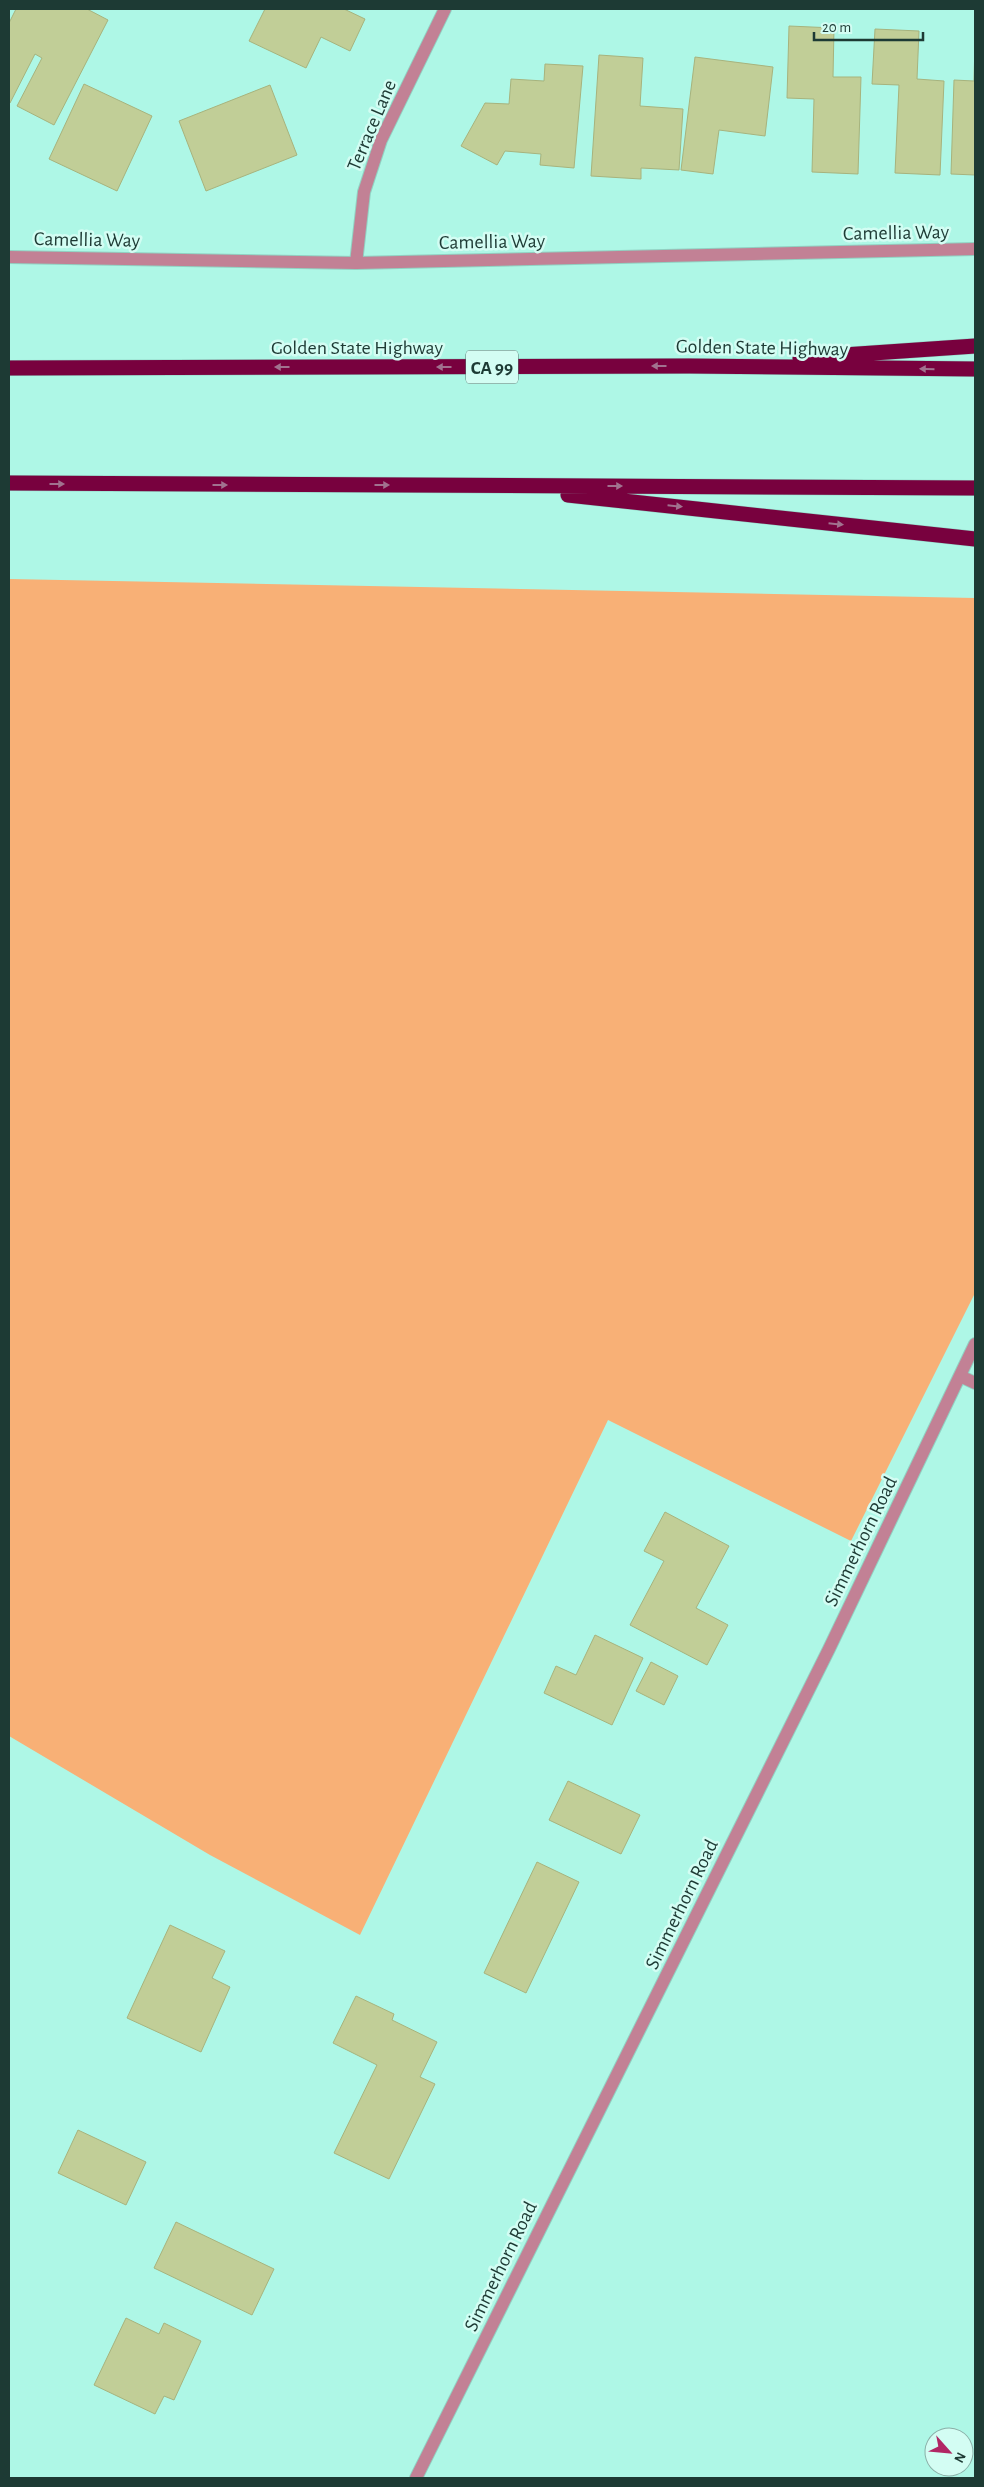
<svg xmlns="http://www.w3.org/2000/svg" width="984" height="2487" font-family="'Alegreya Sans',sans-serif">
	<rect width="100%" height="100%" fill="#aef7e6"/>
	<path fill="#f8b076" d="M 9,579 L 975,598 L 975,1293 L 851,1541 L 608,1420 L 360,1935 L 210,1855 L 9,1736 Z"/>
	<path fill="#c1ce97" stroke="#a7b37d" d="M 16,9 L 87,9 L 108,20 L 54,125 L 17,106 L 42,58 L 35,54 L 10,103 L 9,102 L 9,23 Z
		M 265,9 L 344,9 L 365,19 L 350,51 L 321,37 L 306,68 L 249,41 Z
		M 789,26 L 834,28 L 833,77 L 861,77 L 858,174 L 812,172 L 814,99 L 787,98 Z
		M 875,29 L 919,31 L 917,79 L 944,81 L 940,175 L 895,173 L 899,85 L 872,84 Z
		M 975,42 L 975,175 L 951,174 L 954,80 L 974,81 Z
		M 599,55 L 643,58 L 640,106 L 683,109 L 679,170 L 641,168 L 641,179 L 591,176 Z
		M 695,57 L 773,67 L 765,136 L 719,130 L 713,174 L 681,170 Z
		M 545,64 L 583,66 L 574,168 L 540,165 L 541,154 L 505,151 L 497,165 L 461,146 L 485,103 L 509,104 L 511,79 L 544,81 Z
		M 84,84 L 152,116 L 117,191 L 49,159 Z
		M 270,85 L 297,155 L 206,191 L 179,121 Z
		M 665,1512 L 729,1546 L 696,1608 L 728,1625 L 707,1665 L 630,1625 L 664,1561 L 644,1551 Z
		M 595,1635 L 643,1658 L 612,1725 L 544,1693 L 556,1666 L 576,1675 Z
		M 651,1662 L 678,1676 L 664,1705 L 636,1691 Z
		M 568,1781 L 640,1815 L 621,1854 L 549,1820 Z
		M 537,1862 L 579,1882 L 526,1993 L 484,1973 Z
		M 170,1925 L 225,1951 L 212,1978 L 230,1987 L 201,2052 L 127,2018 Z
		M 356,1996 L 394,2014 L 392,2020 L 437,2042 L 420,2077 L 435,2084 L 389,2179 L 334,2153 L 377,2065 L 333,2043 Z
		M 78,2130 L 146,2162 L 126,2205 L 58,2173 Z
		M 176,2222 L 274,2269 L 252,2315 L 154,2268 Z
		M 126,2318 L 159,2334 L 164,2323 L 201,2341 L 174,2400 L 164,2396 L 155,2414 L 94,2385 Z"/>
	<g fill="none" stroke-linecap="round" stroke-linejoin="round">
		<g stroke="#91d1c2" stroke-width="14">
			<path id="minor" d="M 9,257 L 356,263 L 975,249
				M 356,263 L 364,192 L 381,140 L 445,9
				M 960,1376 L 975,1383
				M 416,2478 L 829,1649 L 975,1344"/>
		</g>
		<g stroke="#91d1c2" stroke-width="16">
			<path id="highway" d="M 800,358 L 975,346
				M 9,368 L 689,366 L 975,369
				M 9,483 L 975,488
				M 568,495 L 975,539"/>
		</g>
		<use href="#minor" stroke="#c28195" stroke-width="12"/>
		<use href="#highway" stroke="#78013e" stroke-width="15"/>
	</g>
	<defs><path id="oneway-solid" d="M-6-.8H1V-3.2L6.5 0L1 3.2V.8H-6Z" transform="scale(1.25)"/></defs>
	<g fill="#a1728f">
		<use href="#oneway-solid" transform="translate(659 366) rotate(180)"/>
		<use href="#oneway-solid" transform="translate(282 367) rotate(180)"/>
		<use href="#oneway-solid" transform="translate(444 367) rotate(180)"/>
		<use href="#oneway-solid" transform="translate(927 369) rotate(-179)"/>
		<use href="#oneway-solid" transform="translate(57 484)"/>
		<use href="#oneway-solid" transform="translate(220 485)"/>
		<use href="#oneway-solid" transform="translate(382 485)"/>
		<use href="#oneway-solid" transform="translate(615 486)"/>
		<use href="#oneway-solid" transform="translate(675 506) rotate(6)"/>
		<use href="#oneway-solid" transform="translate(836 524) rotate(6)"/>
	</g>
	<g text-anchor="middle" stroke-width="5" stroke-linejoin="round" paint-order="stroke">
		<rect fill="#d3fdf3" stroke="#54746d" stroke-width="1" x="466" y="350.5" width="52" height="33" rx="4"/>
		<g font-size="19" font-weight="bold" fill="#1d3a34">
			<text x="492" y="374">CA 99</text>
		</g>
		<g font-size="20" fill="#1d3a34" stroke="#d3fdf3">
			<text transform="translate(371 125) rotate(-67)" y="7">Terrace Lane</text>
			<text transform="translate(896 232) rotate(-1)" y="7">Camellia Way</text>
			<text transform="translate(87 239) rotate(1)" y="7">Camellia Way</text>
			<text transform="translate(492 241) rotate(-1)" y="7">Camellia Way</text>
			<text x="357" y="354">Golden State Highway</text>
			<text transform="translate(762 347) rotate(1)" y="7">Golden State Highway</text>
			<text transform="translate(860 1541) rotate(-64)" y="7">Simmerhorn Road</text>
			<text transform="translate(681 1904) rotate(-64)" y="7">Simmerhorn Road</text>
			<text transform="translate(500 2266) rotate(-64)" y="7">Simmerhorn Road</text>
		</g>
	</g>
	<rect width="984" height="2487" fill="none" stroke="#1d3a34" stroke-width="20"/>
	<g transform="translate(949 2452) rotate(117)"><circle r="24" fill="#d3fdf3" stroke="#8aafa7"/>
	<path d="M0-4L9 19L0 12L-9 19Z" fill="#b12664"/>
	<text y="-8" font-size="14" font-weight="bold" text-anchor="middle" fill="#1d3a34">N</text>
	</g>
	<path d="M814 32v8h109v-8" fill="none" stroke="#1d3a34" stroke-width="2.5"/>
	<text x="822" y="32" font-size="15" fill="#1d3a34" stroke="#d3fdf3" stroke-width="4" paint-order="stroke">20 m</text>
</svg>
